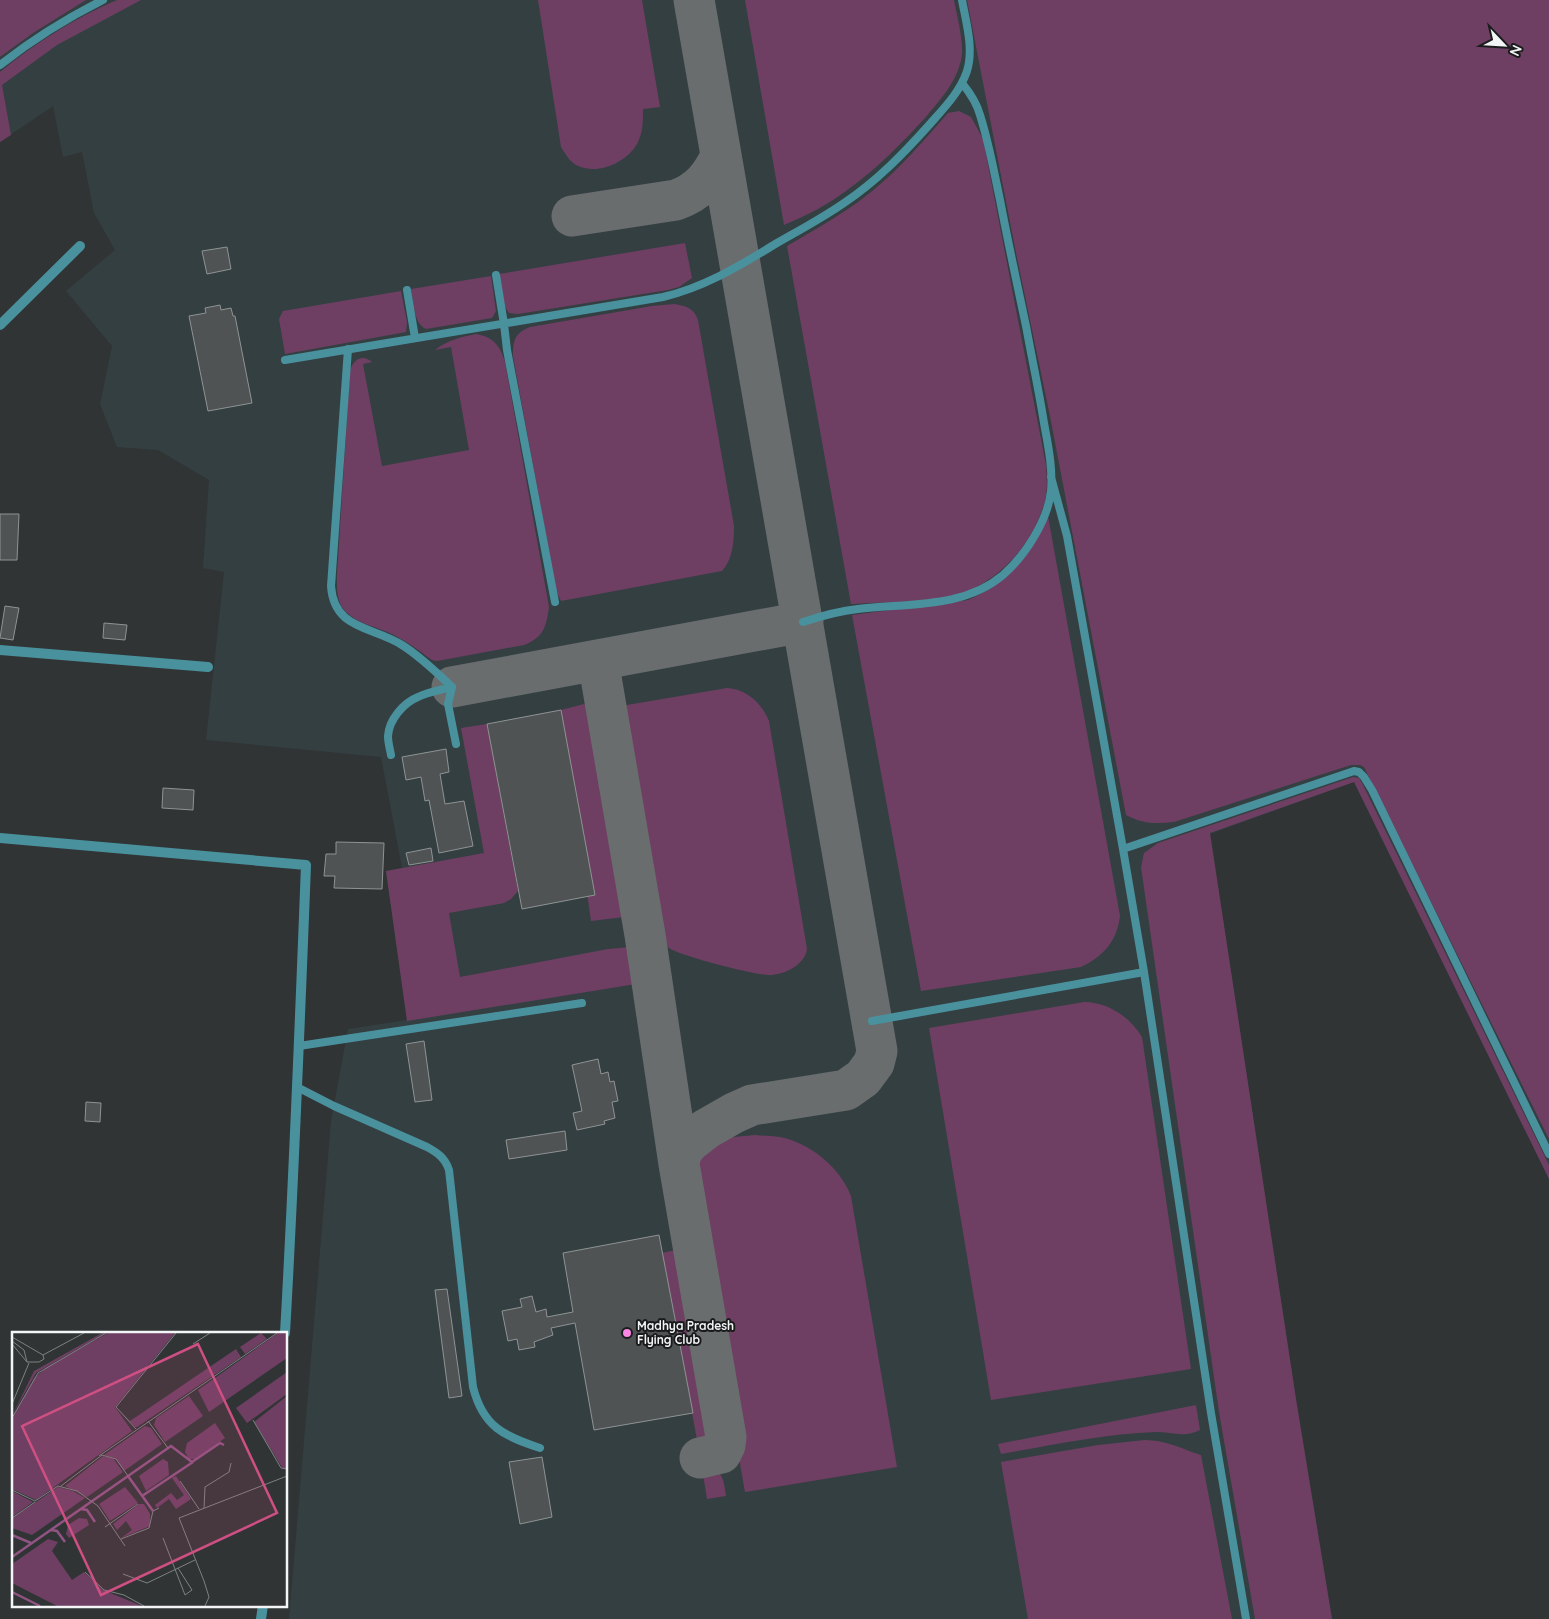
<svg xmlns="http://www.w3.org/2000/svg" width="1549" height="1619" font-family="Quicksand,sans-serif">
	<rect width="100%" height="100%" fill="#303435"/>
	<path fill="#343f42" d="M 0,0 L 1549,0 L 1549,1179 L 1354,782 L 1210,834 L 1296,1399 L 1332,1619 L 289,1619 L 331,1121 L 348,1029 L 407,1020 L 386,871 L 402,868 L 381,757 L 206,740 L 224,572 L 203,568 L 209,480 L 158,450 L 117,447 L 100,404 L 112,346 L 66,291 L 115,250 L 94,213 L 82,152 L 63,157 L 53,106 L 0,142 Z"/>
	<path fill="#6e3f63" d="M 0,0 L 86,0 L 33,33 L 0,57 Z
		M 117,0 L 141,0 L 57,45 L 2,85 L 11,135 L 0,142 L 0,72 C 35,43 75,18 117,0 Z
		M 538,0 L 642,0 L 660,107 L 643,109 C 643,121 643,133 637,144 C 626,163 597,176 576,165 C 569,161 565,153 561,147 Z
		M 745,0 L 954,0 C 957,17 965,44 961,60 C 956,83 940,100 925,118 C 894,152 859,186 818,209 C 807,215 795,220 784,225 Z
		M 967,0 L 1549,0 L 1549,1139 L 1364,767 L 1360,765 L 1351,765 L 1174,822 C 1157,824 1142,824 1126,815 L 1050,416 L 1016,253 Z
		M 959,111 L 971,117 L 983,139 L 1046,465 C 1047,479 1048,494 1043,507 C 1031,545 1000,580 962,593 C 931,603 884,602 851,604 L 787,246 C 816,229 845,213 871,192 C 900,169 924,140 948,113 Z
		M 685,243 L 692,278 L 679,287 L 668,290 L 518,314 L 509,313 L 505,307 L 499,274 Z
		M 491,276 L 496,311 L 492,318 L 426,329 C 413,323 414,302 411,289 Z
		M 401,291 L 407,322 L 406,332 L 285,354 L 279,319 L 283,311 Z
		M 674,304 C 686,306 694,308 698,320 L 734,526 C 734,541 733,559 722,571 L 561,601 L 556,591 L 513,356 C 513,340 515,333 530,327 L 652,306 Z
		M 476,334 C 494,337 500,346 505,362 L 549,607 C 546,627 544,637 524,645 L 437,661 L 432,660 C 417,649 402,638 385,631 C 372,626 356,622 346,612 C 336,602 337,588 337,575 L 350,370 C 354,359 363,354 372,362 L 363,364 L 382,466 L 469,450 L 451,347 L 435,350 C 448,340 461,337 476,334 Z
		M 1048,516 L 1120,916 C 1117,941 1104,956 1081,967 L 921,991 L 852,615 L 968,600 C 1007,583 1031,556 1048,516 Z
		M 727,688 C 746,689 762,703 769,721 L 807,949 C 805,965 784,975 769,975 C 755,975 680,956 669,948 C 654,937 651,918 647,900 L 618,714 L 621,708 L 627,705 Z
		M 584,704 L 592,710 L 595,718 L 632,916 L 591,921 L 561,710 Z
		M 487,724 L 518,891 L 511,899 L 504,903 L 449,913 L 460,977 L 608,949 L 630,947 L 634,960 L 636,984 L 407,1021 L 386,871 L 484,853 L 461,728 Z
		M 1353,777 L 1359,778 L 1362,783 L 1549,1165 L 1549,1179 L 1354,782 L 1210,833 L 1296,1399 L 1332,1619 L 1255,1619 L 1219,1412 L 1141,867 L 1144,853 L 1158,843 Z
		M 1084,1002 C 1108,1002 1130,1017 1142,1037 L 1191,1369 L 991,1400 L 929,1028 Z
		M 756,1135 C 764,1136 772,1136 780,1137 C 810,1143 840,1167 851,1196 L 897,1467 L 745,1492 L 691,1188 C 694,1137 713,1139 756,1135 Z
		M 685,1248 L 715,1425 L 714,1432 L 711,1441 L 698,1445 L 662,1253 Z
		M 1196,1405 L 1200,1430 C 1185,1438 1172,1432 1156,1432 C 1103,1434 1052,1445 1001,1454 L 998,1444 Z
		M 1145,1440 C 1166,1440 1182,1449 1201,1455 L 1232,1619 L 1028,1619 L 1001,1462 L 1098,1445 Z
		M 710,1467 C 724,1472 724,1483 726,1496 L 707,1499 L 702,1468 Z"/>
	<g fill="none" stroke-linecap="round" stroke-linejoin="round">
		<path stroke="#6a6d6e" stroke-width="41" d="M 694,0 L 877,1051 L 874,1063 L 863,1078 L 846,1090 L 752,1105 L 734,1113 L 706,1129 L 688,1143 L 681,1153 L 679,1164 L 726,1437 L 725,1445 L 721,1453 L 700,1458
			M 572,216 L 676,200 C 699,192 711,177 721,156
			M 598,660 L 645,935 L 679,1164
			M 452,687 L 803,622"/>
	</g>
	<path fill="#4f5354" stroke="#8f9394" d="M 227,247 L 231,269 L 207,274 L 202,251 Z
		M 220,305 L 221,310 L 231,308 L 233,316 L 235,316 L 252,403 L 208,411 L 189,316 L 206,313 L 205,308 Z
		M 0,514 L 19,514 L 17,560 L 0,560 Z
		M 5,606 L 19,608 L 13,640 L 0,638 Z
		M 104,623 L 127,625 L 125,640 L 103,638 Z
		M 561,710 L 595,895 L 522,909 L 487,724 Z
		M 446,749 L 449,772 L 440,774 L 445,804 L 464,801 L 473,846 L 439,853 L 429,800 L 425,801 L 421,777 L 406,780 L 402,757 Z
		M 163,788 L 194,790 L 193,810 L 162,808 Z
		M 336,842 L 384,843 L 382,889 L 334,888 L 335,876 L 324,876 L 326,854 L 336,854 Z
		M 431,848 L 433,861 L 409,865 L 406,853 Z
		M 424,1041 L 432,1100 L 415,1102 L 406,1044 Z
		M 598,1059 L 601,1074 L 608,1072 L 610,1082 L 614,1081 L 618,1101 L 612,1102 L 615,1118 L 604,1121 L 605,1124 L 577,1130 L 573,1113 L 582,1111 L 572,1065 Z
		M 86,1102 L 101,1103 L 100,1122 L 85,1121 Z
		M 565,1131 L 567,1150 L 509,1159 L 506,1140 Z
		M 659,1235 L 693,1413 L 594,1430 L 575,1323 L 551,1328 L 553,1335 L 534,1342 L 535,1347 L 519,1350 L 517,1339 L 508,1341 L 502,1311 L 522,1307 L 520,1299 L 532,1296 L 536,1312 L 546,1309 L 547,1317 L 573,1312 L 563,1253 Z
		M 447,1289 L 462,1396 L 449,1398 L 435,1290 Z
		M 542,1457 L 552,1517 L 520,1524 L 509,1462 Z"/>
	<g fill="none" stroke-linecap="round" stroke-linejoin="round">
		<path stroke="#4a919e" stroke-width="8" d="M 0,65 C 32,40 67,18 103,0
			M 496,275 L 504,324 L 507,350 L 555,602
			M 407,290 L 415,338
			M 348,349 L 331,586 C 334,630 372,626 402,645 C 421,657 436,672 452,687
			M 285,360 L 663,297 C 702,288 738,267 772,246 C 796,232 821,219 844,203 C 877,181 904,153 930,124 C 944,108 960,92 967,71 C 974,49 966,22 962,0
			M 1051,477 L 1067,536 L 1123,849 L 1144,972 L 1211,1413 L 1246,1619
			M 803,622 C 821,616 839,611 858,609 C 907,603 963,609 1003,575 C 1025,556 1048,520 1051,491 C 1053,468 1048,445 1044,423 C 1039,391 1032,359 1026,326 C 1017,284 1008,242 1000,200 C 994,172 989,143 980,115 C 977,103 970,93 962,83
			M 452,687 L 448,704 L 456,744
			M 391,755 C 390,749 388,743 388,736 C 389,720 403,703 418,697 C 428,692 441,690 452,687
			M 1123,849 L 1354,771 L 1359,772 L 1364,777 L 1372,790 L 1549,1154
			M 872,1021 L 1144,972
			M 299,1046 L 582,1003
			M 297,1087 L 334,1106 L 427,1147 C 438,1153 445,1158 449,1170 L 473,1387 C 483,1427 504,1436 540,1448"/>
		<path stroke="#4a919e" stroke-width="10" d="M 0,325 L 80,246
			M 0,650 L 208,667
			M 0,838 L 306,865 C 300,1021 294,1177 285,1333
			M 261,1619 L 263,1605"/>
	</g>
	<circle fill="#fc86e3" stroke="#1a1c1c" stroke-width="2" cx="627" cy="1333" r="5"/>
	<g text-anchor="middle" stroke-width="4" stroke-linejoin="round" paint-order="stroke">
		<g font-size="12" font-weight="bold" fill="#f3f5f6" stroke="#1a1c1c" text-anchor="start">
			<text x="637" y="1330">Madhya Pradesh<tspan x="637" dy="14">Flying Club</tspan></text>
		</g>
	</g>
	<g transform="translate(12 1332)">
		<rect width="275" height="275" fill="#303435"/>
		<path d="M 90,1 L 93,1 L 24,41 L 0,84 L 22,39 ZM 96,1 L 163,1 L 103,75 L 120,99 L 24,168 L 0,157 L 0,87 L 22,46 L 35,35 ZM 249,1 L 255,7 L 233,22 L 228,15 ZM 266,1 L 275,1 L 275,26 L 197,80 L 186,58 ZM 224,17 L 229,25 L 125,95 L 123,95 L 105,76 L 118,89 ZM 275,40 L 275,62 L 235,91 L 224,76 ZM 177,64 L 191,84 L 153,110 L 142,93 L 144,86 ZM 275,64 L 275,137 L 271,137 L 242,90 ZM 203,91 L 213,106 L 183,127 L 177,127 L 173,120 L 175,111 ZM 133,94 L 139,96 L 150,112 L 112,139 L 103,126 L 92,123 ZM 91,124 L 101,126 L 111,140 L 75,165 L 53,154 ZM 151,127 L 156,130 L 157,143 L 134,159 L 127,144 ZM 164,144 L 179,167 L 164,177 L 157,167 L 145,176 L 143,173 L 159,161 L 165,168 L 172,163 L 160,146 ZM 46,155 L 61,159 L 73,166 L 20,203 L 0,196 L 0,186 ZM 113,155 L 126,171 L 98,189 L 87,172 ZM 0,159 L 21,170 L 0,185 ZM 127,172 L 132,172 L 138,182 L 138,194 L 109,206 L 120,198 L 114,189 L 105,198 L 101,192 ZM 67,186 L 75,187 L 77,193 L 57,206 L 54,202 L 56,193 ZM 36,207 L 46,210 L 40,219 L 60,248 L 72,240 L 91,258 L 130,274 L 45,274 L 0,251 L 0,232 Z" fill="#6e3f63"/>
		<path fill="none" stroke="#905382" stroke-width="2.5" d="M 116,144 L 141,179M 130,164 L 181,130M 69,177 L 75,178 L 83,190M 39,198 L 45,199 L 53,210M 0,203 L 19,211M 0,225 L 159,114 L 180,130 L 208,111 L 212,113M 0,260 L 28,274"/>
		<path fill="none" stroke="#7e8182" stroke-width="1" d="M 0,5 L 31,23M 0,9 L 12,18 L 15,30 L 0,12M 181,12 L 198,1M 15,30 L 27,30 L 32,27 L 31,23 L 72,1M 0,72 L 17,31M 0,86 L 26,41 L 94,1M 241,88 L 269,136 L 275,137M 136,89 L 156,116M 124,97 L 104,75 L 164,1M 87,124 L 265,1M 168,149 L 187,177M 49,154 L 90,123 L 104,127 L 116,144M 0,158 L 23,169 L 46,154 L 65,159 L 86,174 L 113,214M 192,176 L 193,155 L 217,140 L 219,131M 0,186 L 23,170M 93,195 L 126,172M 151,206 L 173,263 L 180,258 L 166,236M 109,207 L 137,196 L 141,179 L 147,176M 73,240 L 92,258 L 112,263 L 132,274M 111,242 L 135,251 L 183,228M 193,274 L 197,265 L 192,249 L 167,186 L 275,144"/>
		<path fill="#ce4f82" fill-opacity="0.15" stroke="#ce4f82" stroke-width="2.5" d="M 186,12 L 265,181 L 89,263 L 10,94 Z"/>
		<rect width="275" height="275" fill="none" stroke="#f3f5f6" stroke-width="2.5"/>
	</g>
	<g transform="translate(1504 45) rotate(115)" stroke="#1a1c1c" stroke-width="4" paint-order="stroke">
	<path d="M0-4L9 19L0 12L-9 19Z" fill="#f3f5f6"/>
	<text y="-8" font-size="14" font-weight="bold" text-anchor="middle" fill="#f3f5f6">N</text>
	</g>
</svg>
